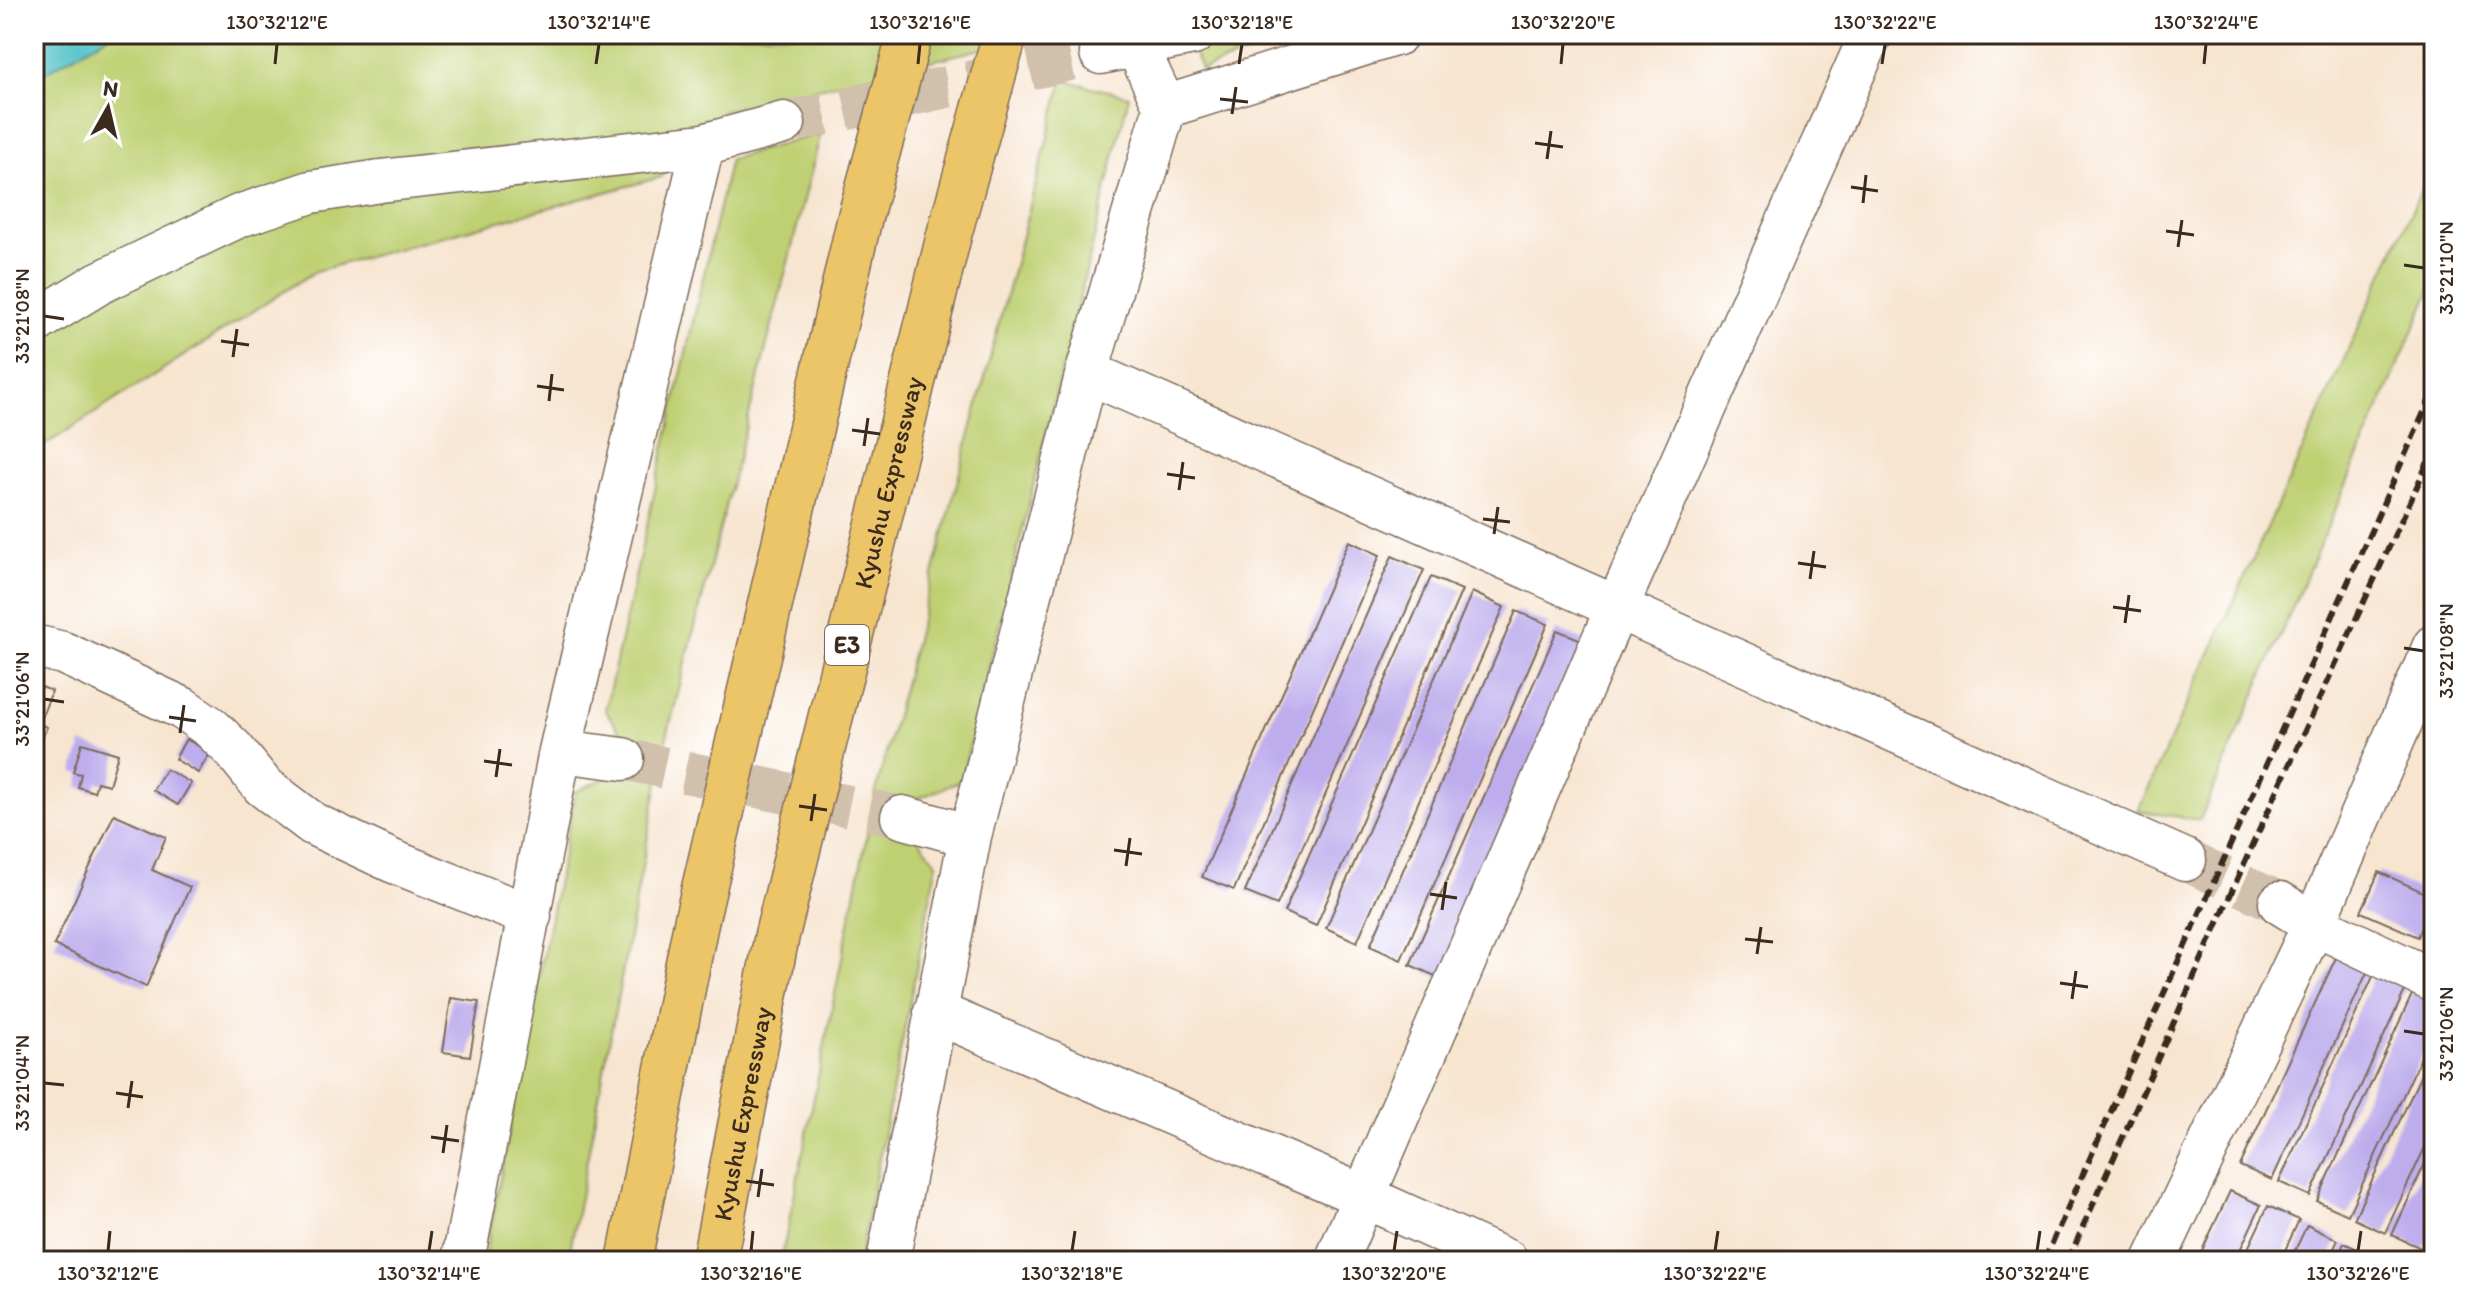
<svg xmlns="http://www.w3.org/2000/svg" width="2468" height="1295" font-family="Itim,sans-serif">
	<rect width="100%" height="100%" fill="#fff"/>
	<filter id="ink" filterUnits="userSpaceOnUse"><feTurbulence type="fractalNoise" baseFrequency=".0125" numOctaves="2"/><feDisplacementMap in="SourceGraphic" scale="16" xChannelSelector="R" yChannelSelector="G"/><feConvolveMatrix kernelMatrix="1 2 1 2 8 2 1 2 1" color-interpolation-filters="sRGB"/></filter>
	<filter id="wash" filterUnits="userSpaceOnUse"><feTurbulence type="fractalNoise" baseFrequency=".006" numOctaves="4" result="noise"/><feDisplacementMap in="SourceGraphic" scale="32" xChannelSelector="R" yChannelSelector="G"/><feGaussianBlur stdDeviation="1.8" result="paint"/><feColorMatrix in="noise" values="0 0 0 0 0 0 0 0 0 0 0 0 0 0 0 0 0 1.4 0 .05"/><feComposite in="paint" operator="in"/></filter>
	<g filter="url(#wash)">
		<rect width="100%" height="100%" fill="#f7e5d0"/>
		<path fill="#bfd073" stroke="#7d7d48" stroke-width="2" d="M 111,34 L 1043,34 L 723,111 L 661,177 L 316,271 L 34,452 L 34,79 Z
			M 1188,34 L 1302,34 L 1201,70 Z
			M 1063,80 L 1129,96 L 961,781 L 894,808 L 937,863 L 859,1261 L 781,1261 L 875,795 Z
			M 821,133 L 666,740 L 568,1261 L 484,1261 L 575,792 L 641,761 L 605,710 L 730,159 Z
			M 2434,162 L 2434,283 L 2200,820 L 2138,811 Z"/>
		<path fill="#53c2c7" stroke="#477672" stroke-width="2" d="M 34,34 L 111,34 L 34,79 Z"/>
		<g id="blocks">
			<path fill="#bdaded" d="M 1349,541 L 1380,555 L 1234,890 L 1202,877 Z
				M 1392,556 L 1424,570 L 1277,905 L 1245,892 Z
				M 1431,577 L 1462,590 L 1316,926 L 1284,912 Z
				M 1472,592 L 1504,607 L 1357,942 L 1326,928 Z
				M 1516,611 L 1548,624 L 1401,960 L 1370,946 Z
				M 1557,630 L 1589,643 L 1442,979 L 1410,965 Z
				M 34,684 L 52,691 L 42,716 L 34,713 Z
				M 34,722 L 47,727 L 34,757 Z
				M 186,739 L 210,753 L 198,773 L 175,759 Z
				M 82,743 L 118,754 L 109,785 L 97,782 L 94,792 L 78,787 L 81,774 L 73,772 Z
				M 166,769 L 191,783 L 178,805 L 153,790 Z
				M 114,814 L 166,837 L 152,870 L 190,887 L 146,987 L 54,945 Z
				M 2379,872 L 2434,897 L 2418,937 L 2361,912 Z
				M 2338,953 L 2369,968 L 2272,1180 L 2240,1166 Z
				M 2376,970 L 2408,984 L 2310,1196 L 2279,1182 Z
				M 2415,988 L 2434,997 L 2434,1029 L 2348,1215 L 2317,1201 Z
				M 451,998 L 479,1002 L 470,1056 L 443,1052 Z
				M 2434,1047 L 2434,1128 L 2385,1233 L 2354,1219 Z
				M 2434,1144 L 2434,1226 L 2423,1249 L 2392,1235 Z
				M 2230,1191 L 2261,1205 L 2235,1261 L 2197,1261 Z
				M 2268,1206 L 2299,1220 L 2280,1261 L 2242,1261 Z
				M 2307,1225 L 2338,1240 L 2328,1261 L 2290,1261 Z
				M 2344,1243 L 2375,1257 L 2373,1261 L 2336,1261 Z"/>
		</g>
	</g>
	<g filter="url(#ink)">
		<use href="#blocks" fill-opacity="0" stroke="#7d6b5c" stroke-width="2"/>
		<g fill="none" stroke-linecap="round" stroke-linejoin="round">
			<path stroke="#d1c0ac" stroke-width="42" stroke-dasharray="42 21" stroke-linecap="butt" d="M 784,123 L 1101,53
				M 623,759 L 902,817
				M 2185,860 L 2280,903"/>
			<g stroke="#7d6b5c" stroke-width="45">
				<path id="minor" d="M 1101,53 L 1193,34
					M 1165,107 L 1397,34
					M 34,323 L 99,283 L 239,216 L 311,192 L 380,181 L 703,145 L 784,123
					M 1087,372 L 2185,860
					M 34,646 L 63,653 L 182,708 L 210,727 L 233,749 L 263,786 L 313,824 L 392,861 L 530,916
					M 560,751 L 623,759
					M 902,817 L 970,836
					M 2280,903 L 2314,924 L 2434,981
					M 935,1012 L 1365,1197 L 1507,1261
					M 463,1261 L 560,751 L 703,145
					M 888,1261 L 970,836 L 1087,372 L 1165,107 L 1137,47
					M 1336,1261 L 1617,607 L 1871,34
					M 2154,1261 L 2314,924 L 2434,646"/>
			</g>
			<g stroke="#7d6b5c" stroke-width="47">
				<g id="highway">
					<path d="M 629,1261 L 696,923 L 860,217 L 910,34"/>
					<path id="s1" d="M 714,1261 L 777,935 L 949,235 L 1005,34"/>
				</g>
			</g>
			<use href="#minor" stroke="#fff" stroke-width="42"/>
			<use href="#highway" stroke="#edc569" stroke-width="44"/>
			<path stroke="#3b2a1e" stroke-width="6" stroke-dasharray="12 6" stroke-linecap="butt" d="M 2044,1261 L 2434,390
				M 2068,1261 L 2252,846 L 2434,449"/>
		</g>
	</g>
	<path fill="none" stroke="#3b2a1e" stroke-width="3" d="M 275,64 L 277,44M 596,64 L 599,44M 918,64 L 920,44M 1239,64 L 1242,44M 1561,64 L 1563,44M 1882,64 L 1885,44M 2204,64 L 2206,44M 1220,99 L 1248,102M 1232,114 L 1236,87M 1535,143 L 1563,147M 1547,159 L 1551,131M 1851,187 L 1878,191M 1863,203 L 1866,175M 2166,231 L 2194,235M 2178,247 L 2182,220M 2404,265 L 2424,268M 44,316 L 64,319M 221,341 L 249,345M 233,357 L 237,329M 537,386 L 564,390M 549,401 L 552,374M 852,430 L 880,434M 864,446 L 868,418M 1167,474 L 1195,478M 1179,490 L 1183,462M 1483,519 L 1510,522M 1494,534 L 1498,507M 1798,563 L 1826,567M 1810,579 L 1814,551M 2113,607 L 2141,611M 2125,623 L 2129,595M 2404,648 L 2424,651M 44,699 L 64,702M 169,717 L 196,721M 180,733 L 184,705M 484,761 L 512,765M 496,777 L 500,749M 799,806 L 827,810M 811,821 L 815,794M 1114,850 L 1142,854M 1126,866 L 1130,838M 1430,894 L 1457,898M 1442,910 L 1446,882M 1745,939 L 1773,942M 1757,954 L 1761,927M 2060,983 L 2088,987M 2072,999 L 2076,971M 2404,1031 L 2424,1034M 44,1083 L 64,1085M 116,1093 L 143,1097M 128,1108 L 132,1081M 431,1137 L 459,1141M 443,1153 L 447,1125M 746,1181 L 774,1185M 758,1197 L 762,1169M 108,1251 L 110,1231M 429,1251 L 432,1231M 751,1251 L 753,1231M 1072,1251 L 1075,1231M 1394,1251 L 1397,1231M 1715,1251 L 1718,1231M 2037,1251 L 2040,1231M 2358,1251 L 2361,1231"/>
	<g text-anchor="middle" stroke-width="8" stroke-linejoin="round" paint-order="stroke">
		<rect fill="#fff" stroke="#766a62" stroke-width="2" x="825" y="625" width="44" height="40" rx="6"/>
		<g font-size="24" font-weight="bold" fill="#3b2a1e">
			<text x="847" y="653">E3</text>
		</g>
		<g font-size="26" fill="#3b2a1e" stroke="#fff">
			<text dy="9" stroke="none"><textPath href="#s1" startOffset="798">Kyushu Expressway</textPath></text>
			<text dy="9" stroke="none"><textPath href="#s1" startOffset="150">Kyushu Expressway</textPath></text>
		</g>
	</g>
	<rect width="2468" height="1295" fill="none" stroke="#fff" stroke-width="88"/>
	<g transform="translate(108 108) rotate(8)" stroke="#ffffff" stroke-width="6" paint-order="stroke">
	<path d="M0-6L14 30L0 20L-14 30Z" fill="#3b2a1e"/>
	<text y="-12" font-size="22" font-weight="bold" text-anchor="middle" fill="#3b2a1e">N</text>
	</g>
	<rect x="44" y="44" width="2380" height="1207" fill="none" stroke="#3b2a1e" stroke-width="3"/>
	<g font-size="20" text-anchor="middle" fill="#3b2a1e">
		<text x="277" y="29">130°32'12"E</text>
		<text x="599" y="29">130°32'14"E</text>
		<text x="920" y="29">130°32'16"E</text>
		<text x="1242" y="29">130°32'18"E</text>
		<text x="1563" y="29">130°32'20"E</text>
		<text x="1885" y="29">130°32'22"E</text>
		<text x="2206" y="29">130°32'24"E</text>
		<text transform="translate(2446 268) rotate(-90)" y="7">33°21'10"N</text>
		<text transform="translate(22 316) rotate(-90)" y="7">33°21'08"N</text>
		<text transform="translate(2446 651) rotate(-90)" y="7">33°21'08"N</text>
		<text transform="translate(22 699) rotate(-90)" y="7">33°21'06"N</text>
		<text transform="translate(2446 1034) rotate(-90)" y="7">33°21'06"N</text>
		<text transform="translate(22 1083) rotate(-90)" y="7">33°21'04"N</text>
		<text x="108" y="1280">130°32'12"E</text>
		<text x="429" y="1280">130°32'14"E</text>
		<text x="751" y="1280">130°32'16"E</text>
		<text x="1072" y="1280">130°32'18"E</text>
		<text x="1394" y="1280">130°32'20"E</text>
		<text x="1715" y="1280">130°32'22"E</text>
		<text x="2037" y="1280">130°32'24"E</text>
		<text x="2358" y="1280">130°32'26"E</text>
	</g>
</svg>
